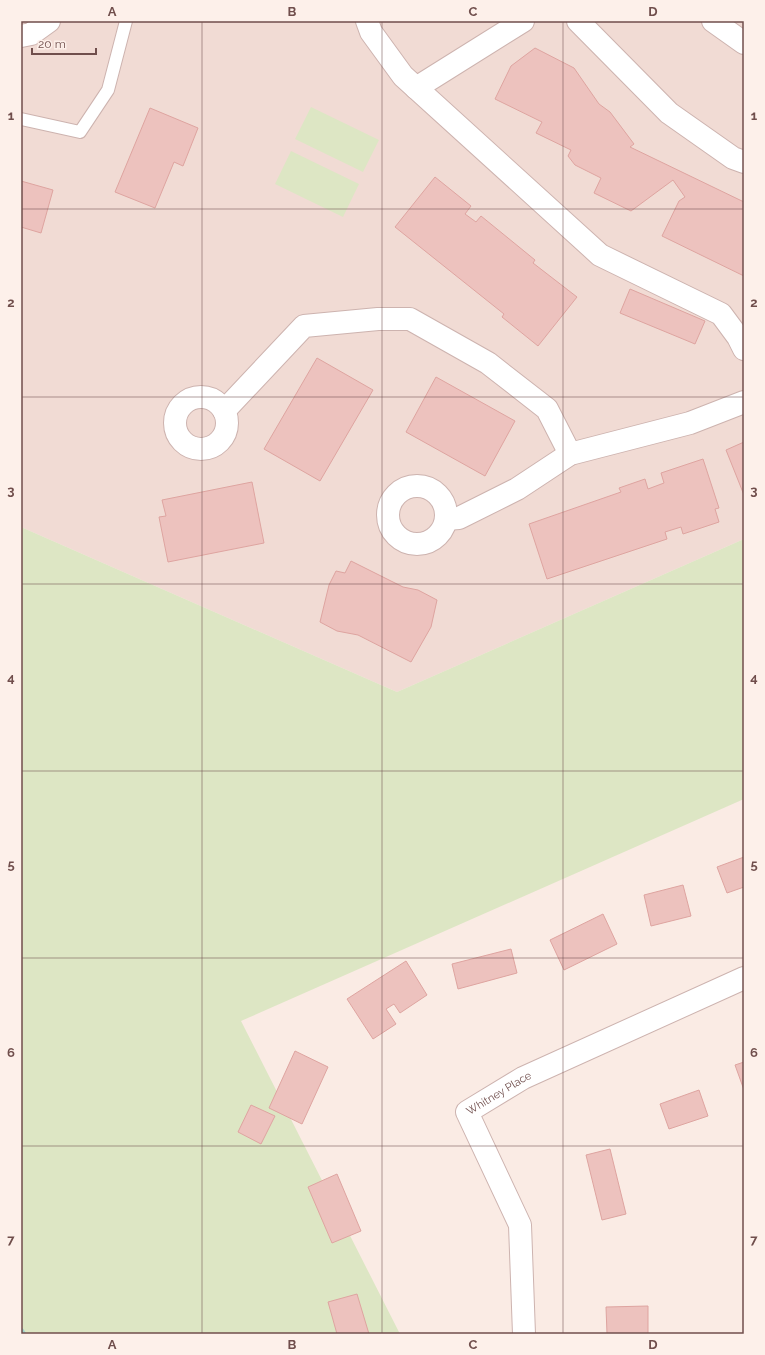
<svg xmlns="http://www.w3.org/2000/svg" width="765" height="1355" font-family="Raleway,sans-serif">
	<rect width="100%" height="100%" fill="#faebe4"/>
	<path fill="#f1dbd4" d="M 21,21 L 744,21 L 744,539 L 397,692 L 21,527 Z"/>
	<path fill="#dde6c4" d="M 311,107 L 379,140 L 363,172 L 295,139 Z
		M 291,151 L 359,184 L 343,217 L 275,184 Z
		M 21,527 L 397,692 L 744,539 L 744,799 L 241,1021 L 400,1334 L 21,1334 Z"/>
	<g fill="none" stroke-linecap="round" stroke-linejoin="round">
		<path stroke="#a2d3cb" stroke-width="6" d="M 21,1331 L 23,1334"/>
	</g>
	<path fill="#edc2be" stroke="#dea4a0" d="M 535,48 L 574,68 L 599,104 L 610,112 L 634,144 L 630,147 L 744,202 L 744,276 L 662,236 L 679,201 L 685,197 L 673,180 L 631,211 L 594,193 L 601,178 L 575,165 L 568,156 L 571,150 L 536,133 L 542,122 L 495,99 L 511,66 Z
		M 150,108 L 198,128 L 183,166 L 174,162 L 155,208 L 115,192 Z
		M 435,177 L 471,206 L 465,214 L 476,222 L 481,216 L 535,260 L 533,263 L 577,297 L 538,346 L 502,317 L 504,314 L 395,227 Z
		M 21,181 L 53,190 L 41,233 L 21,227 Z
		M 630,289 L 705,321 L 695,344 L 620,313 Z
		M 317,358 L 373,390 L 320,481 L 264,449 Z
		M 436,377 L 515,421 L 485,476 L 406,432 Z
		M 744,442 L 744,495 L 726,450 Z
		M 703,459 L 719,508 L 715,509 L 719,522 L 683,534 L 681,527 L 665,532 L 667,539 L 547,579 L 529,524 L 621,492 L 619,488 L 645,479 L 648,489 L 664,483 L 661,473 Z
		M 252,482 L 264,543 L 168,562 L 159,517 L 166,516 L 162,500 Z
		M 351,561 L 403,587 L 418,590 L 437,600 L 431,627 L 411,662 L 358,635 L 337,631 L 320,622 L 329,585 L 336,571 L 345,573 Z
		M 744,857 L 744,887 L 727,893 L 717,867 Z
		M 683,885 L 691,916 L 651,926 L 644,895 Z
		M 603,914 L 617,944 L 564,970 L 550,940 Z
		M 511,949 L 517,973 L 458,989 L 452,964 Z
		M 406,961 L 427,995 L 400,1013 L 394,1004 L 386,1009 L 396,1024 L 373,1039 L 347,999 Z
		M 295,1051 L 328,1067 L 302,1124 L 269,1108 Z
		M 744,1062 L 744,1090 L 735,1065 Z
		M 699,1090 L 708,1116 L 669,1129 L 660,1104 Z
		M 251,1105 L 275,1116 L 261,1144 L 238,1132 Z
		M 610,1149 L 626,1214 L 602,1220 L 586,1155 Z
		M 337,1174 L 361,1231 L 332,1243 L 308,1187 Z
		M 357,1294 L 369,1334 L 337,1334 L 328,1302 Z
		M 648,1306 L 648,1334 L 607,1334 L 606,1307 Z"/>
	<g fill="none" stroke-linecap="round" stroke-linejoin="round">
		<g stroke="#cdb3af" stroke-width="14">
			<path id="service" d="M 21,119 L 80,132 L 108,90 L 126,21"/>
		</g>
		<g stroke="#cdb3af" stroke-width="24">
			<g id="minor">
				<path d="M 367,21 L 371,32 L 403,76 L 600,255 L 721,314 L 738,337 L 744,349"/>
				<path d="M 578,21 L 669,113 L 733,158 L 744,162"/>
				<path d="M 21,36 L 31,34 L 49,21"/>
				<path d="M 416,88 L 523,21"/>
				<circle cx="201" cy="423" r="26"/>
				<path d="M 224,411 L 304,326 L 378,319 L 410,319 L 488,363 L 547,409 L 570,454"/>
				<circle cx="417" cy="515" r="29"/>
				<path d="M 446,519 L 459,518 L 517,489 L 570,454 L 690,423 L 744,402"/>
				<path id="s1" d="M 524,1334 L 520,1225 L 467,1112 L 523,1078 L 744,978"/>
			</g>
		</g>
		<g stroke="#cdb3af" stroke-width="24">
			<path id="tertiary" d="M 713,21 L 744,43"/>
		</g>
		<use href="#service" stroke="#fff" stroke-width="12"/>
		<use href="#minor" stroke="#fff" stroke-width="22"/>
		<use href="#tertiary" stroke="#fff" stroke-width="22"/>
	</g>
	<path fill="none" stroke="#704e4c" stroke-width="1" stroke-opacity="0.55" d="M 202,21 L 202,1334M 382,21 L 382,1334M 563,21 L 563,1334M 21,209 L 744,209M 21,397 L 744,397M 21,584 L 744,584M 21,771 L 744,771M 21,958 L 744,958M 21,1146 L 744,1146"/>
	<g text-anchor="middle" stroke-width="3.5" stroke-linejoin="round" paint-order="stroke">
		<g font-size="11" fill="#704e4c" stroke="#fdf0ea">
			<text dy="4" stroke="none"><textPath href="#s1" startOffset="271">Whitney Place</textPath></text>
		</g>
	</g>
	<rect width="765" height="1355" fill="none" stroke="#fdf0ea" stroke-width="44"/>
	<path d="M32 48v6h64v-6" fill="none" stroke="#704e4c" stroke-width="2"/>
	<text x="38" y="48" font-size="12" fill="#704e4c" stroke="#fdf0ea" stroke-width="3" paint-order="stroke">20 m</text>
	<rect x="22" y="22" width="721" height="1311" fill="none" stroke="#704e4c" stroke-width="1.5"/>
	<g font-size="13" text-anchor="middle" font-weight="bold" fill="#704e4c">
		<text x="112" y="16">A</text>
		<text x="292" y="16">B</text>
		<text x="473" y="16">C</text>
		<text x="653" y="16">D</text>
		<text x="11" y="120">1</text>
		<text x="754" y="120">1</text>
		<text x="11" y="307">2</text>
		<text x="754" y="307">2</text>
		<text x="11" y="495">3</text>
		<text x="754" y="495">3</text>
		<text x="11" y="682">4</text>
		<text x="754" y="682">4</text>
		<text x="11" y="869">5</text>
		<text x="754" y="869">5</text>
		<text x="11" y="1057">6</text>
		<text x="754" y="1057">6</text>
		<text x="11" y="1244">7</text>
		<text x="754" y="1244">7</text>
		<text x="112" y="1349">A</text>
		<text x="292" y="1349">B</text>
		<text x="473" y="1349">C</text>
		<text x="653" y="1349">D</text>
	</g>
</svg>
